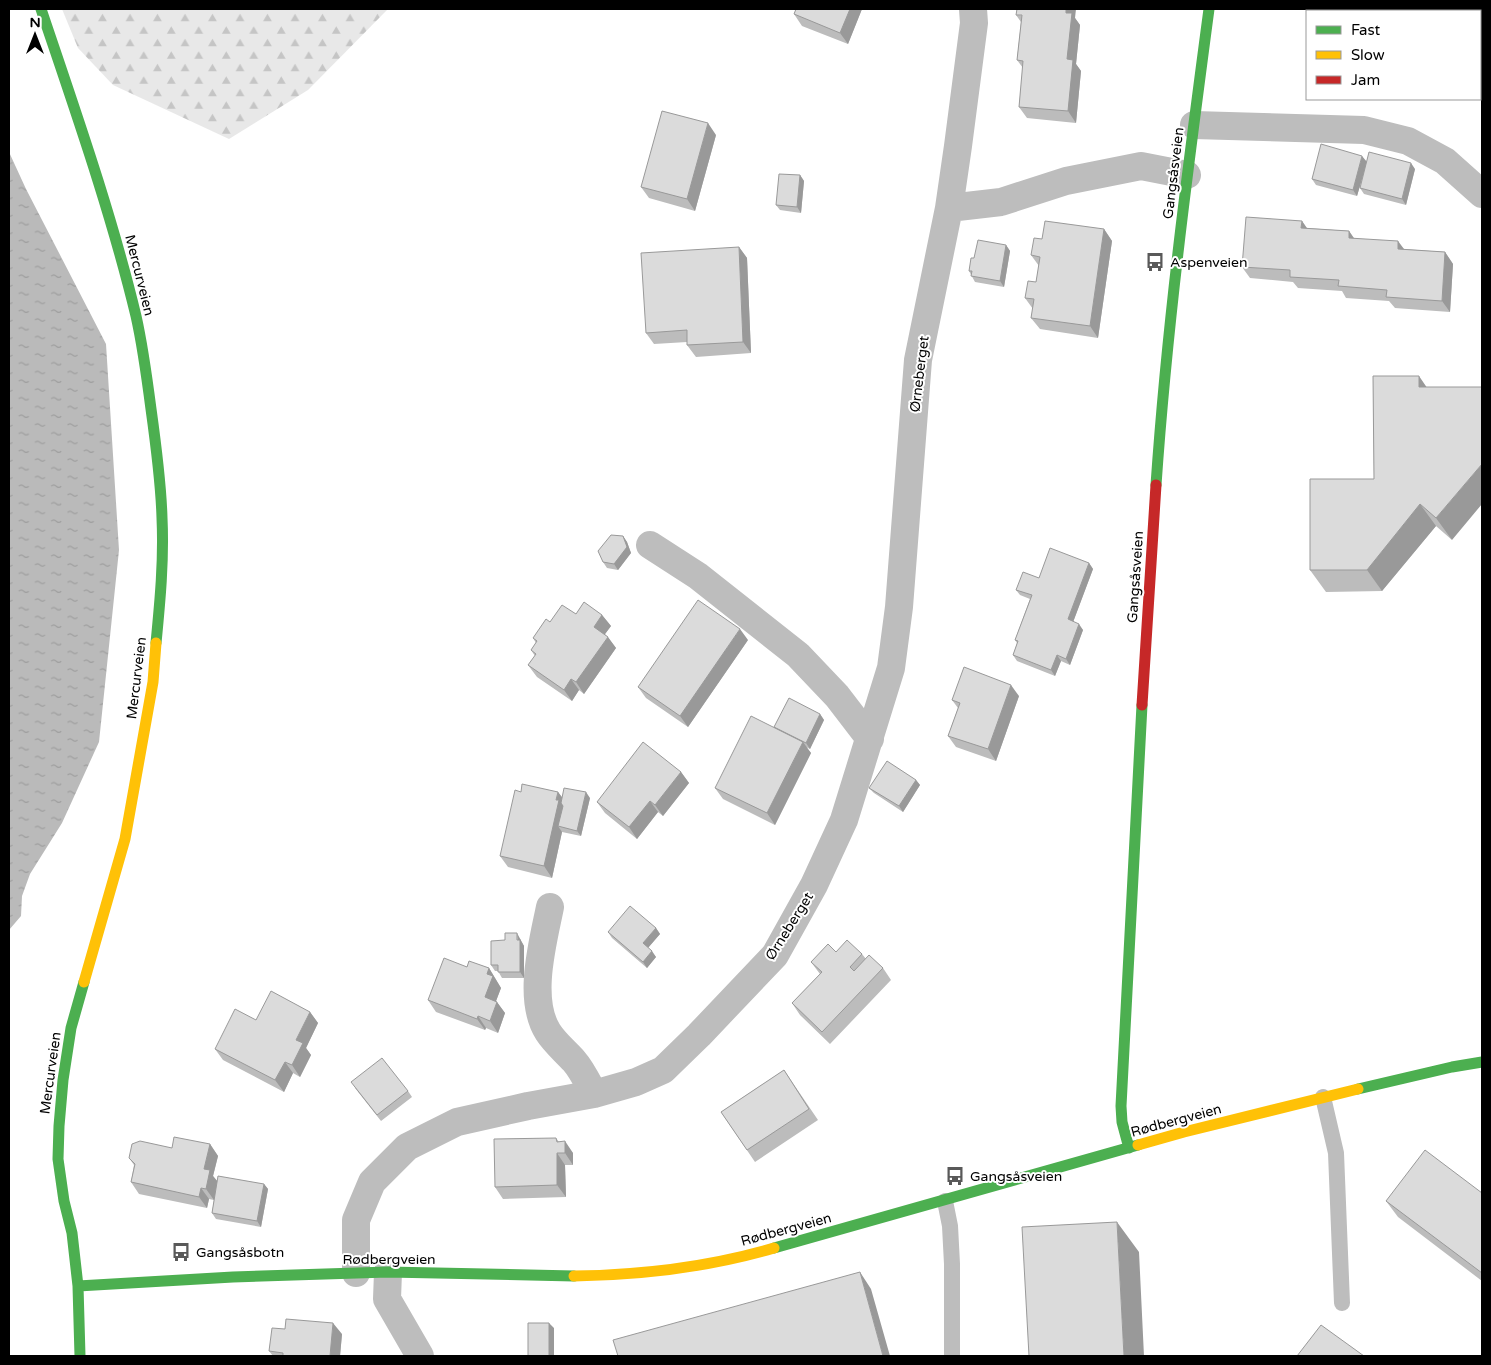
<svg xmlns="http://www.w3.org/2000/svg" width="1491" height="1365" font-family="'Varela Round',sans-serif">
	<defs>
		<pattern id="forest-firs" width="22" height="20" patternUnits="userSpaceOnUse" patternTransform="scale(1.25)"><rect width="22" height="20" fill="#e8e8e8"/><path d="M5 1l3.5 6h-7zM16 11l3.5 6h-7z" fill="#c5c5c5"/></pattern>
		<pattern id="water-ripples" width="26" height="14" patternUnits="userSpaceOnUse" patternTransform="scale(1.25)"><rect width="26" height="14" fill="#bababa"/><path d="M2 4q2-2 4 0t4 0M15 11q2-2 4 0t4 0" fill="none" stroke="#9e9e9e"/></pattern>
	</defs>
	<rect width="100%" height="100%" fill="#fff"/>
	<path fill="url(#forest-firs)" d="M 62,9 L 388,9 L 308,90 L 229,139 L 113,85 L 78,48 Z"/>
	<path fill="url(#water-ripples)" d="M 9,152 L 26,189 L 106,344 L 119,550 L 99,742 L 62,823 L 30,874 L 22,896 L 21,916 L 9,930 Z"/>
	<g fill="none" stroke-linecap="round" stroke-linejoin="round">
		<path stroke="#bdbdbd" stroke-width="16" d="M 1323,1097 L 1336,1153 L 1342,1303
			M 945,1201 L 950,1226 L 952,1264 L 952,1356"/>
		<path stroke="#bdbdbd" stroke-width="28" d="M 1194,125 L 1364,130 L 1408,141 L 1445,161 L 1482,194
			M 949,208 L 1001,202 L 1066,181 L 1141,166 L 1187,175
			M 650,545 L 698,576 L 798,655 L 837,696 L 870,739
			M 550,907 C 543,942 527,999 548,1032 C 555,1043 565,1051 574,1061 C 582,1070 588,1083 594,1094
			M 388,1272 L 387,1299 L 420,1356
			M 356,1273 L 356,1220 L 372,1182 L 407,1147 L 457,1122 L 528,1106 L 594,1094 L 636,1082 L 663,1070 L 699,1035 L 775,955 L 814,885 L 844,820 L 891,668 L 899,607 L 918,360 L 949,208 L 958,146 L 974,23 L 973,9"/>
		<path stroke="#4caf50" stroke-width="11" d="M 41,9 C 75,110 111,212 136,316 C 143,347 147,378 151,409 C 156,445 161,482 162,518 C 164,560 160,602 156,643
			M 1156,485 C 1167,325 1188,167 1209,9
			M 1358,1089 L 1452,1067 L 1482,1062
			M 1129,1148 L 1122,1122 L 1121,1106 L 1142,705
			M 774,1248 L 1138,1145
			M 78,1286 L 233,1277 L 388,1272 L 574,1276
			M 80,1356 L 78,1286 L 72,1233 L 64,1201 L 58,1159 L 59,1126 L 63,1080 L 71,1028 L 84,982"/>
		<path stroke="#ffc107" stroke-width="11" d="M 84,982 L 125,839 L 153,682 L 156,643
			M 1138,1145 L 1184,1132 L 1358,1089
			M 574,1276 C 642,1275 709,1267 774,1248"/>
		<path stroke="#c62828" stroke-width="11" d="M 1142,705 L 1156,485"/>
	</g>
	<path fill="#bcbcbc" d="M 862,9 L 848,44 L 802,26 L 794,14 Z
		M 1016,15 L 1075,18 L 1080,25 L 1076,64 L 1081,71 L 1076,123 L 1027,118 L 1019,107 L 1023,68 L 1017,60 L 1021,22 Z
		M 716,135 L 695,211 L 649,198 L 641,187 Z
		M 1367,162 L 1357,196 L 1316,185 L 1312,179 Z
		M 1415,169 L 1406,205 L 1364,194 L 1360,188 Z
		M 800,175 L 804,181 L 801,213 L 780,210 L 776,205 Z
		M 1302,221 L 1307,228 L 1349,231 L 1354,238 L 1404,249 L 1445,252 L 1453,264 L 1450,312 L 1395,308 L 1389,301 L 1346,298 L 1342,291 L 1298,288 L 1293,282 L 1250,278 L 1242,267 Z
		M 1104,229 L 1112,241 L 1098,338 L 1040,329 L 1031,318 L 1033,309 L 1025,298 L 1036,282 L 1039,266 L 1031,255 L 1042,239 Z
		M 1006,245 L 1010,251 L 1004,287 L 975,282 L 969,271 L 974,258 Z
		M 739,247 L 747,258 L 751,353 L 696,357 L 687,345 L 687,342 L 654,344 L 646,333 Z
		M 1373,376 L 1452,540 L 1436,526 L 1382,591 L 1326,592 L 1310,570 L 1374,479 Z
		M 623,536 L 627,542 L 631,553 L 618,570 L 607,568 L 603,562 Z
		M 1089,563 L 1093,569 L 1073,622 L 1083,630 L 1070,665 L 1061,661 L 1055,676 L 1017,661 L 1013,655 L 1017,643 L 1015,640 L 1030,599 L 1020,595 L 1016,590 L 1039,578 Z
		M 576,614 L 602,615 L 611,626 L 605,634 L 616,648 L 584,694 L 579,690 L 572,701 L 537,677 L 528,665 L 535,656 L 531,650 L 536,643 L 533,638 L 550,622 Z
		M 748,640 L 688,727 L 646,698 L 638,687 Z
		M 1019,696 L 996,761 L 956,747 L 948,736 L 958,708 L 952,700 Z
		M 820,714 L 824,720 L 810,749 L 806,747 L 811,753 L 775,825 L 723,799 L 715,788 L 774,727 Z
		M 681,772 L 689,783 L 663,816 L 658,812 L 637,839 L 605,813 L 597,802 Z
		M 916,780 L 920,785 L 903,812 L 874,793 L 869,788 Z
		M 521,792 L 558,792 L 562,797 L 590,798 L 581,836 L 562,832 L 552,878 L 508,867 L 500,856 Z
		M 656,928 L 660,934 L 648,948 L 656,957 L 647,968 L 612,938 L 608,932 Z
		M 521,939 L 521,941 L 524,946 L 524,978 L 502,978 L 498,971 L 495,971 L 491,965 Z
		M 836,952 L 862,954 L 866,959 L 883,968 L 891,980 L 830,1044 L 800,1015 L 792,1003 L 820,974 L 811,962 Z
		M 467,967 L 489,968 L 501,988 L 496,1001 L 505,1013 L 498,1033 L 486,1028 L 485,1030 L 436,1012 L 428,1000 Z
		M 310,1012 L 318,1023 L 306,1048 L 311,1055 L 300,1077 L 293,1073 L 284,1092 L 223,1060 L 215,1049 L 256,1020 Z
		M 784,1070 L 818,1120 L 755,1162 L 721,1112 Z
		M 355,1088 L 408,1091 L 412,1097 L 381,1121 Z
		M 556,1138 L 559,1142 L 573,1153 L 573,1165 L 565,1165 L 566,1197 L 503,1199 L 495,1187 Z
		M 210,1144 L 218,1156 L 213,1176 L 217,1181 L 264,1184 L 268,1189 L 261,1227 L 216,1219 L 212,1213 L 214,1200 L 209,1199 L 207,1208 L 139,1194 L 131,1182 L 134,1165 L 129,1158 L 172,1148 Z
		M 1482,1193 L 1482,1281 L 1398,1217 L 1386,1201 Z
		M 342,1334 L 340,1356 L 273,1356 L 269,1351 Z"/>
	<path fill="#999" d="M 850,9 L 862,9 L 848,44 L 840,33 Z
		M 1066,9 L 1076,9 L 1075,18 L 1080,25 L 1076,64 L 1081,71 L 1076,123 L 1068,111 Z
		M 708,123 L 716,135 L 695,211 L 687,199 Z
		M 1362,156 L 1367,162 L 1357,196 L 1353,190 Z
		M 1411,163 L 1415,169 L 1406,205 L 1402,199 Z
		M 800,175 L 804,181 L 801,213 L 797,207 Z
		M 1302,221 L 1310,233 L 1301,228 Z
		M 1104,229 L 1112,241 L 1098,338 L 1090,326 Z
		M 1349,231 L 1357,243 L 1349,238 Z
		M 1398,241 L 1407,253 L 1398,249 Z
		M 1006,245 L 1010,251 L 1004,287 L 1000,281 Z
		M 739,247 L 747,258 L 751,353 L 743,342 Z
		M 1445,252 L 1453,264 L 1450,312 L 1442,301 Z
		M 1419,376 L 1434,398 L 1419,387 Z
		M 1482,464 L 1482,504 L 1452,540 L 1436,518 Z
		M 1420,504 L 1436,526 L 1382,591 L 1367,570 Z
		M 623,536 L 627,542 L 631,553 L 618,570 L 614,564 Z
		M 1089,563 L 1093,569 L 1072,625 L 1068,619 Z
		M 602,615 L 611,626 L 602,638 L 594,627 Z
		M 1079,624 L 1083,630 L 1070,665 L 1066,659 Z
		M 740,629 L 748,640 L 688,727 L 680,716 Z
		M 608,637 L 616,648 L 584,694 L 576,682 Z
		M 1057,655 L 1061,661 L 1055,676 L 1051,670 Z
		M 571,679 L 579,690 L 572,701 L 564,690 Z
		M 1011,685 L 1019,696 L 996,761 L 988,749 Z
		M 820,714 L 824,720 L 810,749 L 806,743 Z
		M 803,742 L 811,753 L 775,825 L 767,813 Z
		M 681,772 L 689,783 L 663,816 L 655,805 Z
		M 916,780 L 920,785 L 903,812 L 899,806 Z
		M 558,792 L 566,803 L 558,826 L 562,832 L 552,878 L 544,866 Z
		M 586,792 L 590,798 L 581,836 L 577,831 Z
		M 650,801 L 658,812 L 637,839 L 629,827 Z
		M 656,928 L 660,934 L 647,949 L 643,943 Z
		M 517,933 L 524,946 L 524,978 L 520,972 Z
		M 652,951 L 656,957 L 647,968 L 643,962 Z
		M 489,968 L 501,988 L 493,1009 L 485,997 L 487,974 Z
		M 497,1002 L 505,1013 L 498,1033 L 490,1021 Z
		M 310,1012 L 318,1023 L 306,1048 L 311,1055 L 300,1077 L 292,1065 L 296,1040 Z
		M 478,1016 L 486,1028 L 485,1030 L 477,1019 Z
		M 285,1062 L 293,1073 L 284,1092 L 275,1080 Z
		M 565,1141 L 573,1153 L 573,1165 L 565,1153 Z
		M 210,1144 L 218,1156 L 213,1176 L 218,1182 L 214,1200 L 206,1189 L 204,1169 Z
		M 557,1153 L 565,1165 L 566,1197 L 557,1185 Z
		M 264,1184 L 268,1189 L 261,1227 L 257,1221 Z
		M 201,1188 L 209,1199 L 207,1208 L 199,1197 Z
		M 1117,1222 L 1139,1252 L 1144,1356 L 1124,1356 Z
		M 860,1272 L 871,1289 L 890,1356 L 883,1356 Z
		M 333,1323 L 342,1334 L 340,1356 L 330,1356 Z
		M 549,1323 L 554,1328 L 554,1356 L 549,1356 Z"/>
	<path fill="#dbdbdb" stroke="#999" d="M 796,9 L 850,9 L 840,33 L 794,14 Z
		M 1017,9 L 1066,9 L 1066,13 L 1072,13 L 1067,59 L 1073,60 L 1068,111 L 1019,107 L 1023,61 L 1017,60 L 1022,15 L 1016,15 Z
		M 1394,9 L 1424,9 L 1428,11 L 1393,11 Z
		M 662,111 L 708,123 L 687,199 L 641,187 Z
		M 1321,144 L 1362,156 L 1353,190 L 1312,179 Z
		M 1369,152 L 1411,163 L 1402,199 L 1360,188 Z
		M 779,174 L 800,175 L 797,207 L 776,205 Z
		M 1246,217 L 1302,221 L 1301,228 L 1349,231 L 1349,238 L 1398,241 L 1398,249 L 1445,252 L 1442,301 L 1386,297 L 1387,290 L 1338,286 L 1339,280 L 1290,277 L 1290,270 L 1242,267 Z
		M 1045,221 L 1104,229 L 1090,326 L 1031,318 L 1034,299 L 1025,298 L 1028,281 L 1036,282 L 1040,257 L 1031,255 L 1034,238 L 1042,239 Z
		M 978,240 L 1006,245 L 1000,281 L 971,276 L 972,271 L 969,271 L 971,258 L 974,258 Z
		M 739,247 L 743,342 L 687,345 L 687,330 L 646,333 L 641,253 Z
		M 1373,376 L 1419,376 L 1419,387 L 1482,387 L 1482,464 L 1436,518 L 1420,504 L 1367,570 L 1310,570 L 1310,479 L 1374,479 Z
		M 611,535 L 623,536 L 627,547 L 614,564 L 603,562 L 598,551 Z
		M 1050,548 L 1089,563 L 1068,619 L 1079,624 L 1066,659 L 1057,655 L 1051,670 L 1013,655 L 1018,641 L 1015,640 L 1032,595 L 1016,590 L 1023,572 L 1039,578 Z
		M 698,600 L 740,629 L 680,716 L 638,687 Z
		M 584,602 L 602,615 L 594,627 L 608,637 L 576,682 L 571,679 L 564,690 L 528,665 L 536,654 L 531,650 L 537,641 L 533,638 L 546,619 L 550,622 L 562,605 L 576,614 Z
		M 964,667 L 1011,685 L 988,749 L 948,736 L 960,703 L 952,700 Z
		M 789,698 L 820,714 L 806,743 L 774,727 Z
		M 751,716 L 803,742 L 767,813 L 715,788 Z
		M 643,742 L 681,772 L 655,805 L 650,801 L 629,827 L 597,802 Z
		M 887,761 L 916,780 L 899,806 L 869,788 Z
		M 522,784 L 558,792 L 556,800 L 559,800 L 544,866 L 500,856 L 515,790 L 521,792 Z
		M 564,788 L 586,792 L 577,831 L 558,826 L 563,806 L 561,803 Z
		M 630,906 L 656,928 L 643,943 L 652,951 L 643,962 L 608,932 Z
		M 505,933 L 517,933 L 517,940 L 520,940 L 520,972 L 498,972 L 498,965 L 491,965 L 491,941 L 505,940 Z
		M 847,940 L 862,954 L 850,967 L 854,971 L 869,955 L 883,968 L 822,1032 L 792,1003 L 822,972 L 811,962 L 828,944 L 836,952 Z
		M 444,958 L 467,967 L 469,961 L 489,968 L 487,974 L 493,976 L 485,997 L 497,1002 L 490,1021 L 478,1016 L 477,1019 L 428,1000 Z
		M 271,991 L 310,1012 L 296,1040 L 303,1043 L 292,1065 L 285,1062 L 275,1080 L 215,1049 L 235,1009 L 256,1020 Z
		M 382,1058 L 408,1091 L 377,1115 L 351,1082 Z
		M 784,1070 L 809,1109 L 747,1150 L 721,1112 Z
		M 174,1137 L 210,1144 L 204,1169 L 210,1170 L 206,1189 L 201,1188 L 199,1197 L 131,1182 L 135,1164 L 129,1158 L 132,1144 L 140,1141 L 172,1148 Z
		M 556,1138 L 557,1142 L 565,1141 L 565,1153 L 557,1153 L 557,1185 L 495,1187 L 494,1139 Z
		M 1425,1150 L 1482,1193 L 1482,1273 L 1386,1201 Z
		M 218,1176 L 264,1184 L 257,1221 L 212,1213 Z
		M 1117,1222 L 1124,1356 L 1029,1356 L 1022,1227 Z
		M 860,1272 L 883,1356 L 618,1356 L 613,1340 Z
		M 286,1319 L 333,1323 L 330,1356 L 283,1356 L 283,1353 L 269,1351 L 272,1328 L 285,1329 Z
		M 528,1323 L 549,1323 L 549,1356 L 528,1356 Z
		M 1321,1325 L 1364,1356 L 1297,1356 Z"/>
	<defs>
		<g id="bus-bare" transform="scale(1.5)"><path d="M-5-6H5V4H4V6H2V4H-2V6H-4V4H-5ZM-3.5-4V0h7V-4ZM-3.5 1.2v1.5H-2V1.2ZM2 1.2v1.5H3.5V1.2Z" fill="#595959" stroke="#fff" stroke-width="2.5" paint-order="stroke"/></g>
	</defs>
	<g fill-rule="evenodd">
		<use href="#bus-bare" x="1155" y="262"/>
		<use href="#bus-bare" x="955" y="1176"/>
		<use href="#bus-bare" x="181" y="1252"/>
	</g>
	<g text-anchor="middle" stroke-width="4" stroke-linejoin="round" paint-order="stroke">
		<g font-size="14" fill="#000" stroke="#fff">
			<text transform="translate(1173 173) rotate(-83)" y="5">Gangsåsveien</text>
			<text transform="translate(140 275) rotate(76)" y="5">Mercurveien</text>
			<text transform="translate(919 374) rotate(-83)" y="5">Ørneberget</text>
			<text transform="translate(1135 577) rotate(-86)" y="5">Gangsåsveien</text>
			<text transform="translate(136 678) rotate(-83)" y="5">Mercurveien</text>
			<text transform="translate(789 926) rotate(-58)" y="5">Ørneberget</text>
			<text transform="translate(50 1073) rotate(-82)" y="5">Mercurveien</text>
			<text transform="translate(1176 1120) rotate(-15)" y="5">Rødbergveien</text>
			<text transform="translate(786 1229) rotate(-15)" y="5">Rødbergveien</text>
			<text x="389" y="1264">Rødbergveien</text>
		</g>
		<g font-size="14" fill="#000" stroke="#fff" text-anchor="start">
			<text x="1170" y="267">Aspenveien</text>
			<text x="970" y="1181">Gangsåsveien</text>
			<text x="196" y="1257">Gangsåsbotn</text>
		</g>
	</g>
	<rect width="1491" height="1365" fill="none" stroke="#000000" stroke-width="20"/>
	<rect x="1306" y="10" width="175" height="90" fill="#ffffff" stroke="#999999"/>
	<rect x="1316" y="26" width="25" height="8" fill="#4caf50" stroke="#999999"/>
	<text x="1351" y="35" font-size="15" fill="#000000">Fast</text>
	<rect x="1316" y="51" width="25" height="8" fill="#ffc107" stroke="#999999"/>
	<text x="1351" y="60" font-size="15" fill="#000000">Slow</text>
	<rect x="1316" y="76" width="25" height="8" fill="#c62828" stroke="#999999"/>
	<text x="1351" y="85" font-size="15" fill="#000000">Jam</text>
	<g transform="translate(35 35)" stroke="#ffffff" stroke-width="4" paint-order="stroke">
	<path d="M0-4L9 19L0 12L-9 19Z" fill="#000000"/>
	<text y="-8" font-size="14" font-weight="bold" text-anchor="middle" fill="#000000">N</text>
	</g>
</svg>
